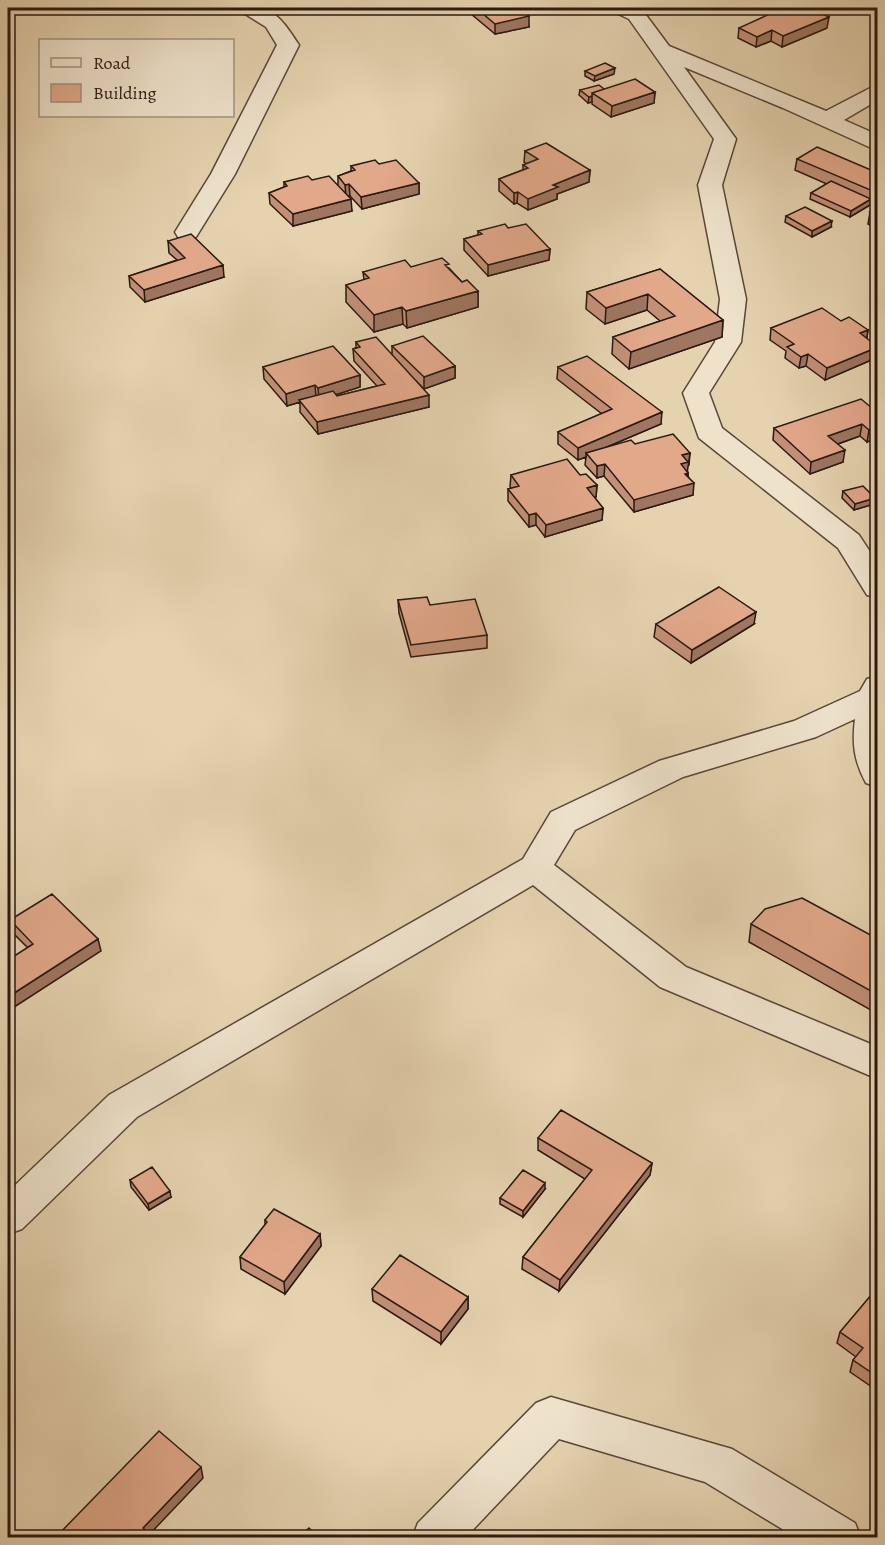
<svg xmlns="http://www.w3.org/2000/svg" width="885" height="1545" font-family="Alegreya,serif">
	<rect width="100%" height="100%" fill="#e5d2af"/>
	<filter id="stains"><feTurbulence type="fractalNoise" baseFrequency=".00333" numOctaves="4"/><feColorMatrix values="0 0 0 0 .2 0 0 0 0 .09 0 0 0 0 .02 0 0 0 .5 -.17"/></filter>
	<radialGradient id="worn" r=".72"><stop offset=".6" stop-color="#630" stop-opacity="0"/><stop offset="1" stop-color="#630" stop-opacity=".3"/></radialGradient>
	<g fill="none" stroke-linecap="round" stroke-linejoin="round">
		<g stroke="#594738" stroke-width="3">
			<path id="minor" d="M 239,8 C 273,4 281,18 299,45 L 235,174 L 196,237 L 187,239 L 178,237 L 175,232 L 211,174 L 277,45 L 266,27 L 242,12 Z
				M 611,8 L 637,8 L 643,11 L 669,46 L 826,111 L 878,84 L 878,100 L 844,120 L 878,135 L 878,151 L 783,108 L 684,67 L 736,139 L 722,185 L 746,299 L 741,342 L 709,393 L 722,428 L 859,535 L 878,564 L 878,598 L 867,595 L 838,548 L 699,438 L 683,393 L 715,342 L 720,299 L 698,185 L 714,139 L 629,19 L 614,12 Z
				M 878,676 L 878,787 L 866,783 C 854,761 852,744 855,719 L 816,737 L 683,777 L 575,830 L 554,865 L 686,967 L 878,1047 L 878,1079 L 660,987 L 533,885 L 137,1117 L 22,1229 L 8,1234 L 8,1192 L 109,1095 L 523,859 L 551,812 L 659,761 L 794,721 L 860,691 L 867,679 Z
				M 551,1397 L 732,1449 L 855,1523 L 861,1538 L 797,1538 L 705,1482 L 559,1439 L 465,1538 L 412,1538 L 418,1523 L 536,1403 Z"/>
		</g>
		<use href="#minor" fill="#eee2cb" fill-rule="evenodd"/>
	</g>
	<path fill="#c29077" stroke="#2a1910" stroke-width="1.5" d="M 464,8 L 526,8 L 529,27 L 495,34 Z
		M 739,28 L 827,28 L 782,47 L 771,41 L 756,47 L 738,38 Z
		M 585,71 L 614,74 L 594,81 L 585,76 Z
		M 604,89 L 655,92 L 654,103 L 611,117 L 592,104 L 592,102 L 588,103 L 579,95 L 580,90 Z
		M 525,151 L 590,170 L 589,182 L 557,194 L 557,199 L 528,210 L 517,203 L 514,204 L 499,191 L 499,179 L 523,170 L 523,165 L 527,164 L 524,162 Z
		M 797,159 L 878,173 L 878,201 L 873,204 L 870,202 L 870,205 L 850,217 L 810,199 L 811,193 L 827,184 L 795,170 Z
		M 379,164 L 419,183 L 419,194 L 362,209 L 350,196 L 348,196 L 352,211 L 293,226 L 270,204 L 269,193 L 284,187 L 284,182 L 312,180 L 338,185 L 338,176 L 351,171 L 351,166 Z
		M 878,209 L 878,229 L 868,224 L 870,212 Z
		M 786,216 L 831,227 L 812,237 L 785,222 Z
		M 508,228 L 550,249 L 549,260 L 488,276 L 464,250 L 464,239 L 478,235 L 478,231 Z
		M 168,241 L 224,277 L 145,302 L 130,287 L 129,276 L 177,260 L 169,253 Z
		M 411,267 L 449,268 L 462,282 L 478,291 L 478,307 L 407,328 L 403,324 L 374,332 L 346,302 L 346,285 L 364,280 L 363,272 Z
		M 660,269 L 723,320 L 722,337 L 629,369 L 612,354 L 613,337 L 660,321 L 647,310 L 605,324 L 586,309 L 587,292 Z
		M 841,321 L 868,330 L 867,338 L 876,358 L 825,380 L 806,366 L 799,368 L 785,358 L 786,351 L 770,340 L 771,328 Z
		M 356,342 L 392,355 L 392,346 L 455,366 L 455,378 L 424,389 L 415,380 L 429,407 L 318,434 L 300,412 L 300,402 L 287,406 L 264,379 L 263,367 L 360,375 L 360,387 L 335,395 L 337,396 L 377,386 L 354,361 L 353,349 L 356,348 Z
		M 558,367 L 661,424 L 609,446 L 635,444 L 690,453 L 689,465 L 687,465 L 687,471 L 693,495 L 634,512 L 604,476 L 597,478 L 585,465 L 586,457 L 578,460 L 558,444 L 558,432 L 602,414 L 557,379 Z
		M 878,413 L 867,442 L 860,436 L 838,444 L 843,462 L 810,474 L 773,440 L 774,428 Z
		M 511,475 L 580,475 L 597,485 L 596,497 L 595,498 L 603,508 L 602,520 L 545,537 L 536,525 L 529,527 L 508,501 L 508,489 L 511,488 L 510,487 Z
		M 843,491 L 875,498 L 874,504 L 854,510 L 842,498 Z
		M 398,600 L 430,605 L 487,635 L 487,648 L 411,657 L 399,613 Z
		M 656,624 L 754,624 L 691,663 L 654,637 Z
		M 10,920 L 101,951 L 27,947 L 13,933 Z
		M 751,924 L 878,939 L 878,1014 L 749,942 Z
		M 538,1138 L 652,1163 L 650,1175 L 559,1291 L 522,1269 L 523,1257 L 585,1179 L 538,1150 Z
		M 130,1180 L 171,1197 L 149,1210 L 131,1187 Z
		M 545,1189 L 523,1217 L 500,1204 L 500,1198 Z
		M 265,1220 L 320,1234 L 321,1246 L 285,1294 L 241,1269 L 240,1257 L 265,1225 Z
		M 878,1287 L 878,1391 L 850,1372 L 853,1360 L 856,1357 L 837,1343 L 840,1332 Z
		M 372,1289 L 468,1297 L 468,1309 L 441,1344 L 373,1301 Z"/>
	<path fill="#9e7661" stroke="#2a1910" stroke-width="1.5" d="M 527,8 L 527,16 L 529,16 L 529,27 L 495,34 L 495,24 L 521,10 Z
		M 829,17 L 827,28 L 782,47 L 783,36 Z
		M 772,30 L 771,41 L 756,47 L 757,37 Z
		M 615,68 L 614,74 L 594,81 L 595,76 Z
		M 655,92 L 654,103 L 611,117 L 612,106 Z
		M 592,96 L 592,102 L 588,103 L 589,97 Z
		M 590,170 L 589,182 L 557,194 L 557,199 L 528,210 L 528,199 L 553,185 Z
		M 419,183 L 419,194 L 362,209 L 361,197 Z
		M 349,184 L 350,196 L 346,196 L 345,185 Z
		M 878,190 L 878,201 L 873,204 L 875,192 Z
		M 518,192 L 517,203 L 514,204 L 514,193 Z
		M 351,199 L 352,211 L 293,226 L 293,214 Z
		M 871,199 L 870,205 L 850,217 L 851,211 Z
		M 832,221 L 831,227 L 812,237 L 812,231 Z
		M 550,249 L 549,260 L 488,276 L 488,265 Z
		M 223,265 L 224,277 L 145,302 L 144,290 Z
		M 478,291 L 478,307 L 407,328 L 406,311 Z
		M 648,294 L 647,310 L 605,324 L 606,308 Z
		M 402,307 L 403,324 L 374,332 L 374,315 Z
		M 723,320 L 722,337 L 629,369 L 631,352 Z
		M 868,330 L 866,342 L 860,333 Z
		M 878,347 L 876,358 L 825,380 L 827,368 Z
		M 808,354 L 806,366 L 799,368 L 801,357 Z
		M 455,366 L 455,378 L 424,389 L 424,377 Z
		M 360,375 L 360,387 L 319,400 L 318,388 Z
		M 315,385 L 316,397 L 299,400 L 300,402 L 287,406 L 286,394 Z
		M 429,395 L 429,407 L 318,434 L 317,422 Z
		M 662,412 L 661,424 L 588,455 L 586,453 L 586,457 L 578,460 L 578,448 Z
		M 862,424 L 860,436 L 826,448 L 828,436 Z
		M 878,427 L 878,438 L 867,442 L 869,430 Z
		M 845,450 L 843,462 L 810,474 L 811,462 Z
		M 690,453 L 687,474 L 688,473 L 687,485 L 694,483 L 693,495 L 634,512 L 634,500 L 680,476 L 682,455 Z
		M 605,464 L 604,476 L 597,478 L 597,466 Z
		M 597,485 L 596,497 L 586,500 L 587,488 Z
		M 875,498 L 874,504 L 854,510 L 855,504 Z
		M 603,508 L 602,520 L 545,537 L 546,525 Z
		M 536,513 L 536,525 L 529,527 L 529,515 Z
		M 756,612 L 754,624 L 691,663 L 692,650 Z
		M 98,939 L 101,951 L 8,1011 L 8,997 Z
		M 652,1163 L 650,1175 L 559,1291 L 560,1280 Z
		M 545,1183 L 545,1189 L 523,1217 L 523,1211 Z
		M 170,1191 L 171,1197 L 149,1210 L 148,1204 Z
		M 320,1234 L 321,1246 L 285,1294 L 284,1282 Z
		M 468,1297 L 468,1309 L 441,1344 L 441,1332 Z
		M 201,1467 L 203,1478 L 146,1538 L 143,1528 Z"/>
	<path fill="#e1a88a" stroke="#2a1910" stroke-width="1.5" d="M 476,8 L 527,8 L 521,10 L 529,16 L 495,24 Z
		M 783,8 L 809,8 L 829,17 L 783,36 L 772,30 L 757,37 L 739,28 Z
		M 605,63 L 615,68 L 595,76 L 585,71 Z
		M 635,79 L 655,92 L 612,106 L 592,93 Z
		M 599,85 L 604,89 L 592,93 L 592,96 L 589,97 L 580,90 Z
		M 546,143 L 590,170 L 553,185 L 558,187 L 528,199 L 518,192 L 514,193 L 499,179 L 528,168 L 523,165 L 538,159 L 525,151 Z
		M 817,147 L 878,173 L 878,190 L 875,192 L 797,159 Z
		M 375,160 L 379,164 L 396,160 L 419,183 L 361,197 L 349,184 L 345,185 L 338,176 L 355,170 L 351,166 Z
		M 308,176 L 312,180 L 329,176 L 351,199 L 293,214 L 269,193 L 287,186 L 284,182 Z
		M 831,181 L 871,199 L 851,211 L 811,193 Z
		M 805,207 L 832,221 L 812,231 L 786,216 Z
		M 878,209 L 878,216 L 870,212 Z
		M 505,224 L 508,228 L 526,224 L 550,249 L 488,265 L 464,239 L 482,234 L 478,231 Z
		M 191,234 L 223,265 L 144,290 L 129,276 L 185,258 L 168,241 Z
		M 442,258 L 449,264 L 445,265 L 462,282 L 467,280 L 478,291 L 406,311 L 402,307 L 374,315 L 346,285 L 369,278 L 363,272 L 405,260 L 411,267 Z
		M 660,269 L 723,320 L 631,352 L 613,337 L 675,316 L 648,294 L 606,308 L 587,292 Z
		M 822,308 L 841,321 L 849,317 L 868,330 L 860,333 L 878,347 L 827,368 L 808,354 L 801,357 L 787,347 L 794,344 L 771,328 Z
		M 423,336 L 455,366 L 424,377 L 392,346 Z
		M 376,337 L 429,395 L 317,422 L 299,400 L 333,391 L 337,396 L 385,384 L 353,349 L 360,347 L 356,342 Z
		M 333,346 L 360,375 L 318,388 L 315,385 L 286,394 L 263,367 Z
		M 587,356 L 662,412 L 578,448 L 558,432 L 612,409 L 558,367 Z
		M 861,399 L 878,413 L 878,427 L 869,430 L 862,424 L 828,436 L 845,450 L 811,462 L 774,428 Z
		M 673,434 L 690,453 L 682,455 L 688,462 L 681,464 L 688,473 L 685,474 L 694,483 L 634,500 L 605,464 L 597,466 L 586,453 L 631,440 L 635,444 Z
		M 567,459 L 580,475 L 586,474 L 597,485 L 587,488 L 603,508 L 546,525 L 536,513 L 529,515 L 508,489 L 519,486 L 511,475 Z
		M 863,486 L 875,498 L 855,504 L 843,491 Z
		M 719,587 L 756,612 L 692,650 L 656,624 Z
		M 427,597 L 430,605 L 475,599 L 487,635 L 411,645 L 398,600 Z
		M 52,894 L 98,939 L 8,997 L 8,960 L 33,944 L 10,920 Z
		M 802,898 L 878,939 L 878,995 L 751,924 L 765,909 Z
		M 561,1110 L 652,1163 L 560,1280 L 523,1257 L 592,1170 L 538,1138 Z
		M 152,1167 L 170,1191 L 148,1204 L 130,1180 Z
		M 523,1170 L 545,1183 L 523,1211 L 500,1198 Z
		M 274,1209 L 320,1234 L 284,1282 L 240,1257 L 267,1222 L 265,1220 Z
		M 400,1255 L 468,1297 L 441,1332 L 372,1289 Z
		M 878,1287 L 878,1377 L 853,1360 L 863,1348 L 840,1332 Z
		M 159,1431 L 201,1467 L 143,1528 L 153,1538 L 55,1538 Z
		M 309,1528 L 319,1538 L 298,1538 Z"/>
	<rect width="885" height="1545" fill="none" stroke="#e5d2af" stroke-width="30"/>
	<rect x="9" y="9" width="867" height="1527" fill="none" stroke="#2a1910" stroke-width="3"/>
	<rect x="15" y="15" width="855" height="1515" fill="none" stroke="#2a1910" stroke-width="1.5"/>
	<rect x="39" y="39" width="195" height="78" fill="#eee2cb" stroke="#a09280" stroke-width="1.5"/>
	<rect x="51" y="58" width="30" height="9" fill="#eee2cb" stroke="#a09280" stroke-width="1.5"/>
	<text x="93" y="69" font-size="18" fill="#2a1910">Road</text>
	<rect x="51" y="84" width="30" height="18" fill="#e1a88a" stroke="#a09280" stroke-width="1.5"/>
	<text x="93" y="99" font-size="18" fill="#2a1910">Building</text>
	<rect width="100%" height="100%" filter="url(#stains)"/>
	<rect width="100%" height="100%" fill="url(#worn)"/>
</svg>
